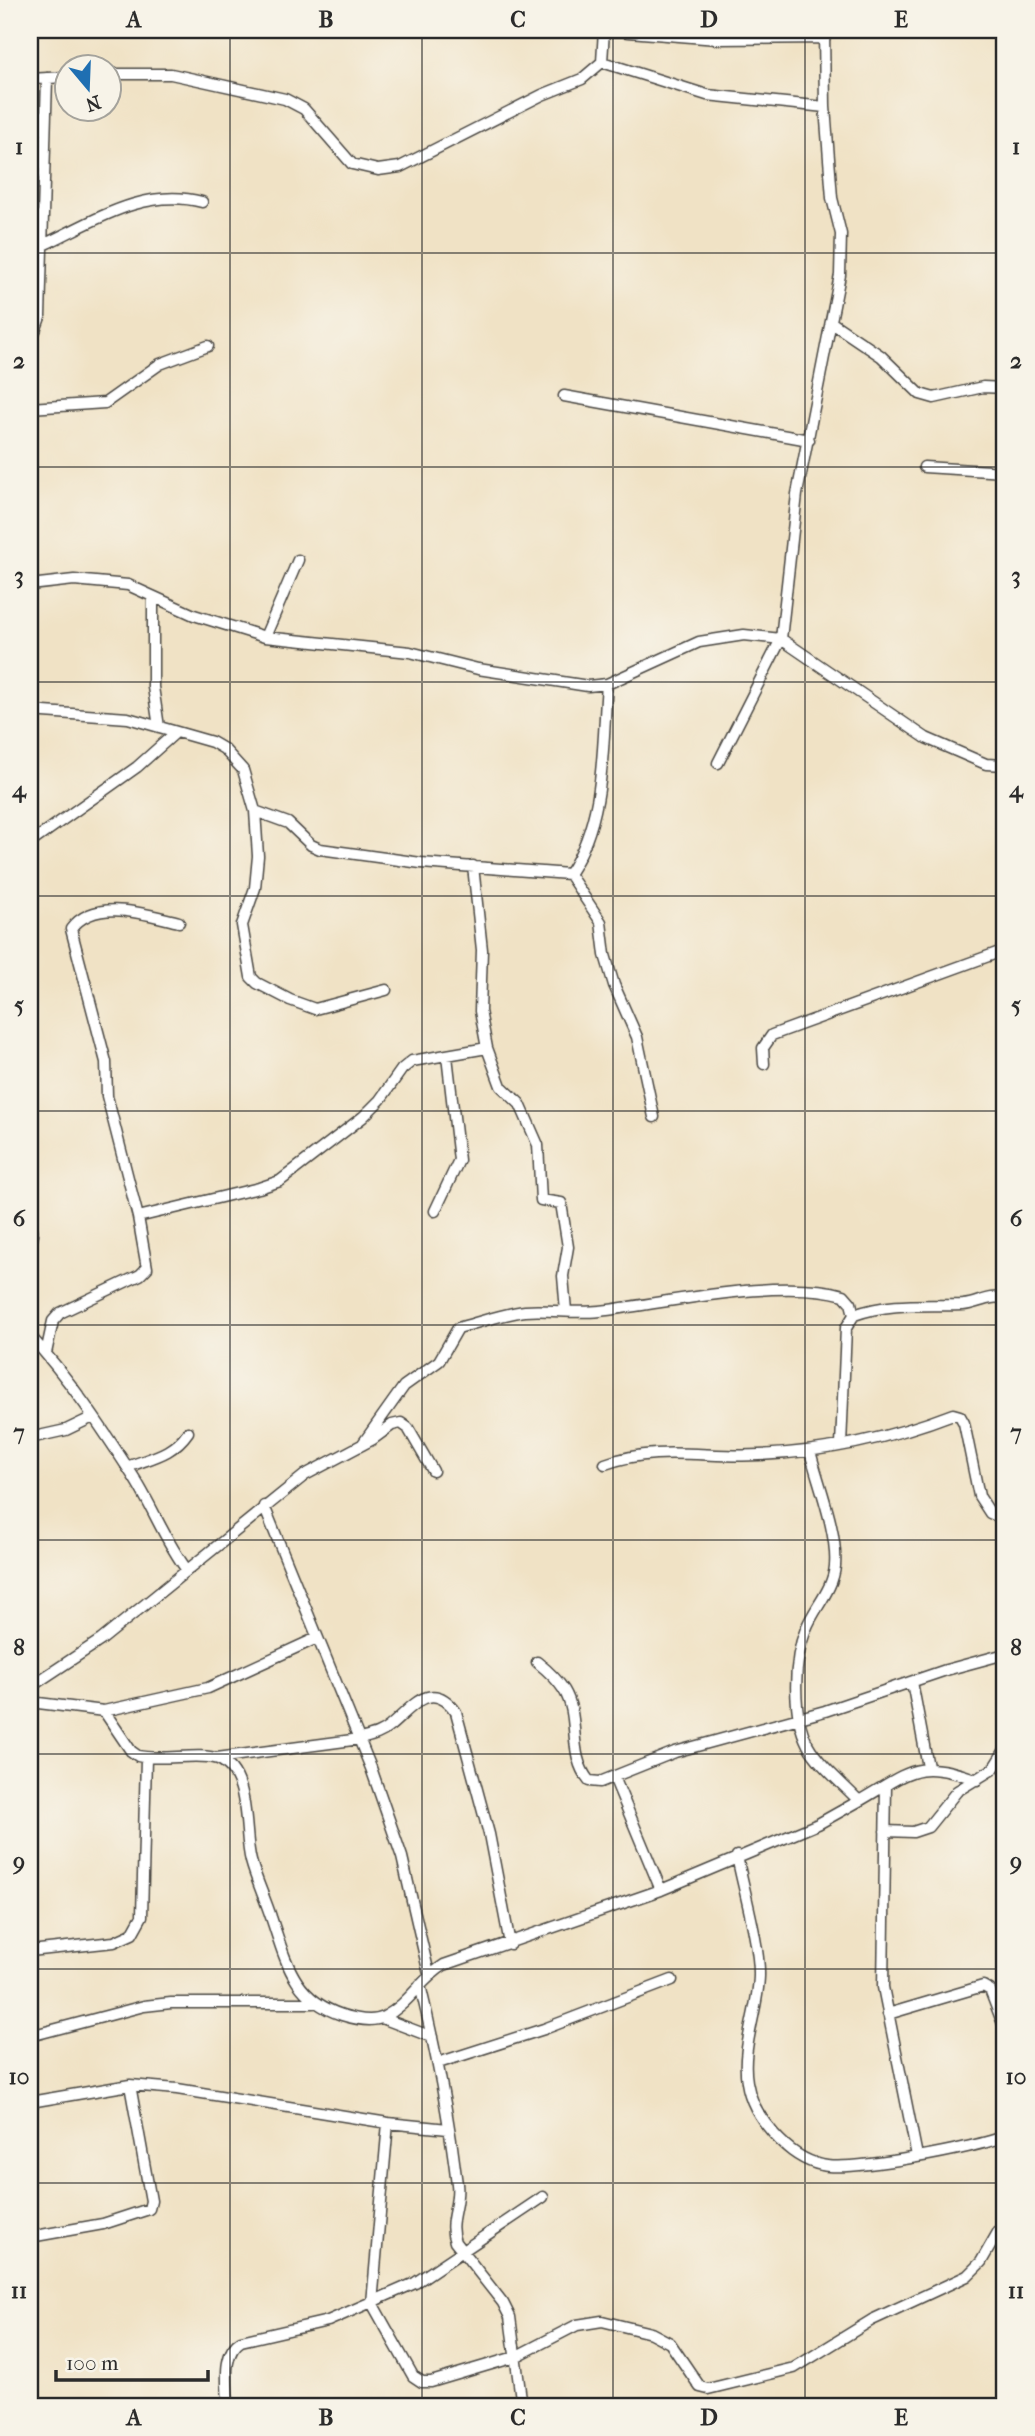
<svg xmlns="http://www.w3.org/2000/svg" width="1035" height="2436" font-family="'IM FELL French Canon',serif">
	<rect width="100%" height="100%" fill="#f7f3e8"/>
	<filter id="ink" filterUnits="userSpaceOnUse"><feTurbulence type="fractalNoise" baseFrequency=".0143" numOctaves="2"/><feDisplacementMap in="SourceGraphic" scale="14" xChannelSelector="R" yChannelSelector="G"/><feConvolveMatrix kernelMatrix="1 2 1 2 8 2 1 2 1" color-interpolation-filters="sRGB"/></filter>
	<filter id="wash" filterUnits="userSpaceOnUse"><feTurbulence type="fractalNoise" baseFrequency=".00686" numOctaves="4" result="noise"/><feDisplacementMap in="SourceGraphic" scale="28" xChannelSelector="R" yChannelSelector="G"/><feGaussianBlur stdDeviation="1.57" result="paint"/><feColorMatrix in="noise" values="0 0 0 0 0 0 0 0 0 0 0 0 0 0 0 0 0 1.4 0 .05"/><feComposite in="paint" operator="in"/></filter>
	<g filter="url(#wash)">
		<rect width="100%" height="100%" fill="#f0e2c5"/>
	</g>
	<g filter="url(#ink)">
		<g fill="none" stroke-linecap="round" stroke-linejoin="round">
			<g stroke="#494642" stroke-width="13">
				<path id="minor" d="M 604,30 L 717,39 L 825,38
					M 602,62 L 707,95 L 825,107
					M 108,74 L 171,74 L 285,99 L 304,109 L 352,164 L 378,170 L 400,167 L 542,95 L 582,79 L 602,62 L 604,30
					M 30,79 L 66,77
					M 45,244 C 96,220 145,187 202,202
					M 832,323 L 881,356 L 920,394 L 934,398 L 983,387 L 1005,388
					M 30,334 L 35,331 L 40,317 L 47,78
					M 564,396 L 809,440
					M 30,408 L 105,403 L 160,364 L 208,346
					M 924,467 L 1005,472
					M 30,585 L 74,580 L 128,585 L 194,615 L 265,637 L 410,652 L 478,669 L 588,686 L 607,684 L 699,642 L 744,635 L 781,639 L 926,738 L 986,764 L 1005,765
					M 153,598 L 153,687 L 159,727
					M 265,637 L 298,560
					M 30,711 L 128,718 L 212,742 L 224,749 L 243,770 L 255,811 L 258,856 L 255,888 L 242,925 L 251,977 L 257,983 L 290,1000 L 315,1009 L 386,990
					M 718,763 L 781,639 L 797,494 L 840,275 L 841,234 L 832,198 L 825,107 L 824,30
					M 255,811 L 288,823 L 311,845 L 320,849 L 421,863 L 569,874 C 606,819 602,748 607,684
					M 30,843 L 137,767 L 174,734
					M 569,874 L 601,922 L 605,955 L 614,985 L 637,1037 L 654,1117
					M 487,1048 L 501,1086 L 520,1104 L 538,1145 L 541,1200 L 561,1203 L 568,1247 L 563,1276 L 566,1311
					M 764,1064 L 763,1048 L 772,1035 L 1005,950
					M 435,1211 L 459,1160 L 447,1056
					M 138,1217 L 259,1188 L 280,1181 L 363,1117 L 380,1100 L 402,1069 L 412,1061 L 487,1048 L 480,1011 L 482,950 L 473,866
					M 30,1219 L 33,1235 L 30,1247
					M 30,1336 C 69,1378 102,1428 133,1476 C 153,1507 165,1541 187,1570
					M 46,1353 L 53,1321 L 60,1313 L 140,1275 L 147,1268 L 138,1217 L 107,1096 L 106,1062 L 71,929 C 95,896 148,915 179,922
					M 30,1438 L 66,1430 L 93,1417
					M 362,1445 L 404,1386 L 439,1361 L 458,1328 C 480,1322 502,1314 525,1311 C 550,1309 575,1314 600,1311 C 667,1303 780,1277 844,1295 L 851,1303 L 854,1315
					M 841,1445 L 846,1328 L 854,1315 C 891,1302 924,1306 963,1305 C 978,1304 989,1294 1005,1299
					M 605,1464 C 656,1445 706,1458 759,1455 C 826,1452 891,1438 953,1414 L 960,1416 L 964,1423 L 979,1496 L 990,1513 L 1005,1519
					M 127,1467 C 152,1457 172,1455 188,1432
					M 264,1506 L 371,1768 L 402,1857 L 429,1974
					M 537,1662 C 547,1670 557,1679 564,1690 C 581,1718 567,1754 589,1781 L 600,1782 L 675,1752 L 825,1711 L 946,1670 L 1005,1654
					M 912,1682 L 928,1767
					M 30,1687 L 101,1640 L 305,1475 L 373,1439 L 392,1425 L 401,1423 L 408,1428 L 433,1471
					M 30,1702 L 104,1711 L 131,1751 L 138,1756 C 160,1761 202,1752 218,1759 C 252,1773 243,1832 251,1861 C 256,1880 265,1898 271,1917 C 286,1961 293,1999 342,2015 C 355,2019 372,2023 384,2017 C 409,2004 421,1979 444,1965 L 661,1890 L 818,1824 L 859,1801 C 843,1784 819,1765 808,1745 C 792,1715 793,1661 806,1629 C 814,1608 833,1590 835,1566 C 838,1533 818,1483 810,1451
					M 104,1711 L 208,1688 L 317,1638
					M 217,1758 L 360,1739 C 371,1736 381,1734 390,1726 C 411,1709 431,1677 456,1712 L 489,1834 L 510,1944
					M 614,1777 L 661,1890
					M 886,1785 L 883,1987 L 917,2156
					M 859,1801 C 911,1771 917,1758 977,1780
					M 885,1831 L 913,1832 L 928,1827 L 957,1791 L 993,1769 L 1005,1750
					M 737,1856 C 743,1887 760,1946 759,1976 C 758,2011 741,2047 747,2082 C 752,2116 788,2158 822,2165 C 850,2172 977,2148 1005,2136
					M 30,1951 L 114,1942 L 132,1934 L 142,1916 L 146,1758
					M 420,1985 C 436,2051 449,2117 457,2184 C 460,2205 447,2221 455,2242 L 503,2303 L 510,2317 L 522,2406
					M 888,2014 L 983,1986 L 990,1990 L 1005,2029
					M 382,2018 L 432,2037
					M 30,2036 L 144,2006 L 171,2003 L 314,2003
					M 438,2063 L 544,2029 L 672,1980
					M 30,2102 L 130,2085 L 177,2089 L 388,2123 L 372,2303 L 413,2376 L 422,2382 L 431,2382 L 515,2357 L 577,2325 L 602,2321 L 651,2333 L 670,2343 L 700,2387 L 708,2389 L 794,2368 L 872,2320 L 967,2276 L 981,2262 L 1005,2220
					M 388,2123 L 448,2129
					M 30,2237 L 103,2224 L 149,2209 L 151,2201 L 130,2085
					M 228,2406 C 228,2386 221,2353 241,2341 L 328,2321 L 415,2283 L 543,2197"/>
			</g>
			<use href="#minor" stroke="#fff" stroke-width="10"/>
		</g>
	</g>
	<path fill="none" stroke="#2b2b2b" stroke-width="2" stroke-opacity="0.55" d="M 230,30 L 230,2406M 422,30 L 422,2406M 613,30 L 613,2406M 805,30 L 805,2406M 30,253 L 1005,253M 30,467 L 1005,467M 30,682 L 1005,682M 30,896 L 1005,896M 30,1111 L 1005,1111M 30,1325 L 1005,1325M 30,1540 L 1005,1540M 30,1754 L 1005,1754M 30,1969 L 1005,1969M 30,2183 L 1005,2183"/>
	<rect width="1035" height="2436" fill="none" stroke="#f7f3e8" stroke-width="77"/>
	<g transform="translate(88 88) rotate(161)"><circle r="33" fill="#f7f3e8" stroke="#a5a39c" stroke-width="2"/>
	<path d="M0-5L12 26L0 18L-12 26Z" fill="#1f6fb2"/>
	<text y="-10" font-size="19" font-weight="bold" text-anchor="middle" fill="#2b2b2b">N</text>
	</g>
	<path d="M56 2370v10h152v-10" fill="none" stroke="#2b2b2b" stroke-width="3.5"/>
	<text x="66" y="2370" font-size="21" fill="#2b2b2b" stroke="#f7f3e8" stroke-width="5" paint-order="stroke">100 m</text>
	<rect x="38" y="38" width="958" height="2360" fill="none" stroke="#2b2b2b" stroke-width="2.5"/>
	<g font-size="23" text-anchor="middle" font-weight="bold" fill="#2b2b2b">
		<text x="134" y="27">A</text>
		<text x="326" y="27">B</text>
		<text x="518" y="27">C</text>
		<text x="709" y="27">D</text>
		<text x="901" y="27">E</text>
		<text x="19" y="154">1</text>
		<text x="1016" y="154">1</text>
		<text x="19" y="368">2</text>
		<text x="1016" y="368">2</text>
		<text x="19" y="583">3</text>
		<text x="1016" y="583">3</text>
		<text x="19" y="797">4</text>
		<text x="1016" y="797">4</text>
		<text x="19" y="1012">5</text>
		<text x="1016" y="1012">5</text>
		<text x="19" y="1226">6</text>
		<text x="1016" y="1226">6</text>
		<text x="19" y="1440">7</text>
		<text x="1016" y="1440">7</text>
		<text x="19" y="1655">8</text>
		<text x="1016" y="1655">8</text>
		<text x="19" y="1869">9</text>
		<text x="1016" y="1869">9</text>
		<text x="19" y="2084">10</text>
		<text x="1016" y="2084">10</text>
		<text x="19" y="2298">11</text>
		<text x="1016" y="2298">11</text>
		<text x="134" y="2425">A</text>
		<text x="326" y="2425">B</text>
		<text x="518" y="2425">C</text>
		<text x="709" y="2425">D</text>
		<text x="901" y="2425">E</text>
	</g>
</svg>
